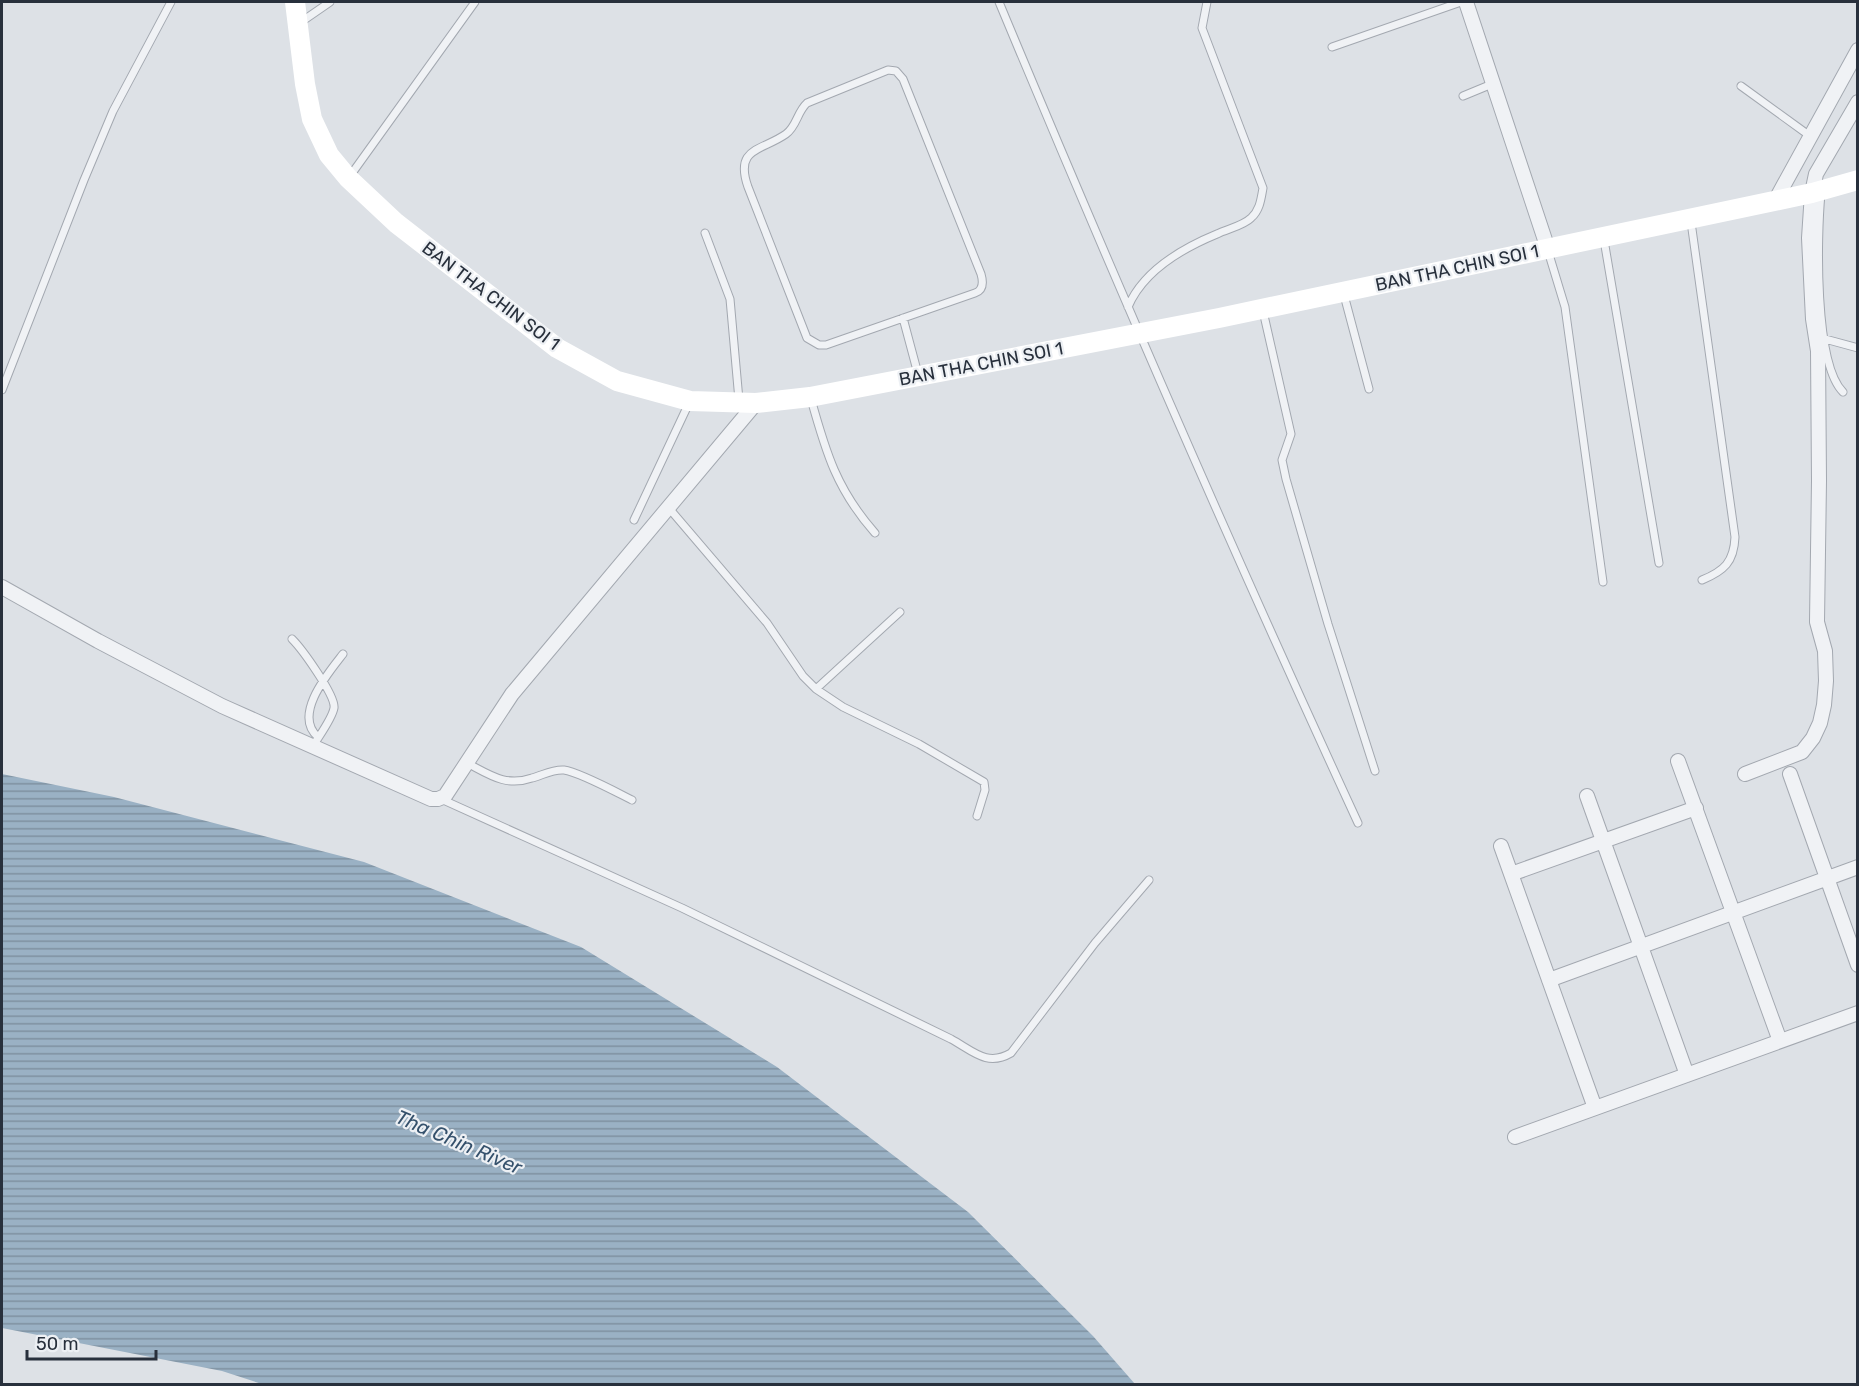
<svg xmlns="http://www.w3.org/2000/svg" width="1859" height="1386" font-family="Rubik,sans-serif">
	<defs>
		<pattern id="water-rules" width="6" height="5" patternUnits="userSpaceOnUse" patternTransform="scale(1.5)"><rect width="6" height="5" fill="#9ab1c4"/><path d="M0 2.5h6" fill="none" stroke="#7e90a0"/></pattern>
	</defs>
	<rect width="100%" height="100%" fill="#dde1e6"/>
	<path fill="url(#water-rules)" d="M 2,774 L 114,797 L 364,862 L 581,947 L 777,1067 L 968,1212 L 1093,1336 L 1135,1384 L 262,1384 L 222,1371 L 2,1328 Z"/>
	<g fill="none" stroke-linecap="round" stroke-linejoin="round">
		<g stroke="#a3a8b0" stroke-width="9">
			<path id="lane" d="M 999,2 C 1114,278 1233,552 1358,823
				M 301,22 L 330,2
				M 1332,47 L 1461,2
				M 888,70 L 896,71 L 903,79 L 981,274 C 983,281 984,290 975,293 L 826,345 L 819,345 L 807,338 L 748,187 C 734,147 762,151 786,134 C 797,126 797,112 807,103 Z
				M 1741,86 L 1810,136
				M 1463,96 L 1492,84
				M 350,176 L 475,2
				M 1821,194 C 1817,235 1814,363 1843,392
				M 1691,222 L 1735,537 C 1734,562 1724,571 1702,580
				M 705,233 L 730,299 L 739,400
				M 1604,240 L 1659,563
				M 1548,251 L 1565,307 L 1603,582
				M 1344,295 L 1369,389
				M 1128,307 C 1143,271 1183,248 1217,234 C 1227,229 1243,226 1251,218 C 1260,210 1261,199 1263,188 L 1202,28 L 1207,2
				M 1263,311 L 1291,434 L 1282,460 L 1286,479 L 1328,624 L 1375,771
				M 903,318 L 918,374
				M 1825,339 L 1858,348
				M 2,390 L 84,180 L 113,111 L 171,2
				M 811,399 C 826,453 837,490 875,533
				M 668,507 L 767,623 L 803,676 L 816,689 L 843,707 L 919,744 L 984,782 L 985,790 L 977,816
				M 634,520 L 689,403
				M 292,639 C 302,649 336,696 334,708 C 332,719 319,736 313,746
				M 816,689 L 900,612
				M 318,737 C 292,715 329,672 343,654
				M 467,763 C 490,775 506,787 532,778 C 543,775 553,769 564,770 C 579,772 616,792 632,800
				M 441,799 L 682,908 L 951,1039 C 973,1051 987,1067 1011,1053 L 1095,943 L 1149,880"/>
		</g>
		<g stroke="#a3a8b0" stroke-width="16">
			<path id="street" d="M 1466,2 L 1548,249
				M 1775,201 L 1858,50
				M 2,587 L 98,641 L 222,706 L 431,799 L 438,799 L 445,796 L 512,694 L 756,403
				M 1678,761 L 1780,1041
				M 1745,774 L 1802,752 L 1813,738 L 1820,723 L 1824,705 L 1826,681 L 1825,651 L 1817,622 L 1819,481 L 1818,351 L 1813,319 L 1809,238 L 1812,193 L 1816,174 L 1858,102
				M 1790,774 L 1858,965
				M 1587,796 L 1687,1075
				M 1501,846 L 1595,1108
				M 1511,874 L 1696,808
				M 1549,980 L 1858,867
				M 1515,1137 L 1858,1013"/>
		</g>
		<use href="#lane" stroke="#f0f2f5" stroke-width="7"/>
		<use href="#street" stroke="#f0f2f5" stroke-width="14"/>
		<path stroke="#fff" stroke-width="20" d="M 295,2 L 305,84 L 312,119 L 329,155 L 348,178 L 396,223 L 557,348 L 617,381 L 690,401 L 756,403 L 810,397 L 1219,318 L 1812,193 L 1858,180"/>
	</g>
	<g text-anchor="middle" stroke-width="4.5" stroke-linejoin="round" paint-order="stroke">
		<g font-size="18" fill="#28303c" stroke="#edf0f4">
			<text transform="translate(1457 268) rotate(-12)" y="6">BAN THA CHIN SOI 1</text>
			<text transform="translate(491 296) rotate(37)" y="6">BAN THA CHIN SOI 1</text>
			<text transform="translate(981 364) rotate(-11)" y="6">BAN THA CHIN SOI 1</text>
		</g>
		<g font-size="20" font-style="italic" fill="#35516c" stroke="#edf0f4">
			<text transform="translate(459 1142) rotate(23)" y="7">Tha Chin River</text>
		</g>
	</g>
	<rect width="1859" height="1386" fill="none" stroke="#28303c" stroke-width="6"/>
	<path d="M27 1350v9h129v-9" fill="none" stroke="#28303c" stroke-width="3"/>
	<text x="36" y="1350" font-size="18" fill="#28303c" stroke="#edf0f4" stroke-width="4.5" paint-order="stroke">50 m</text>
</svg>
